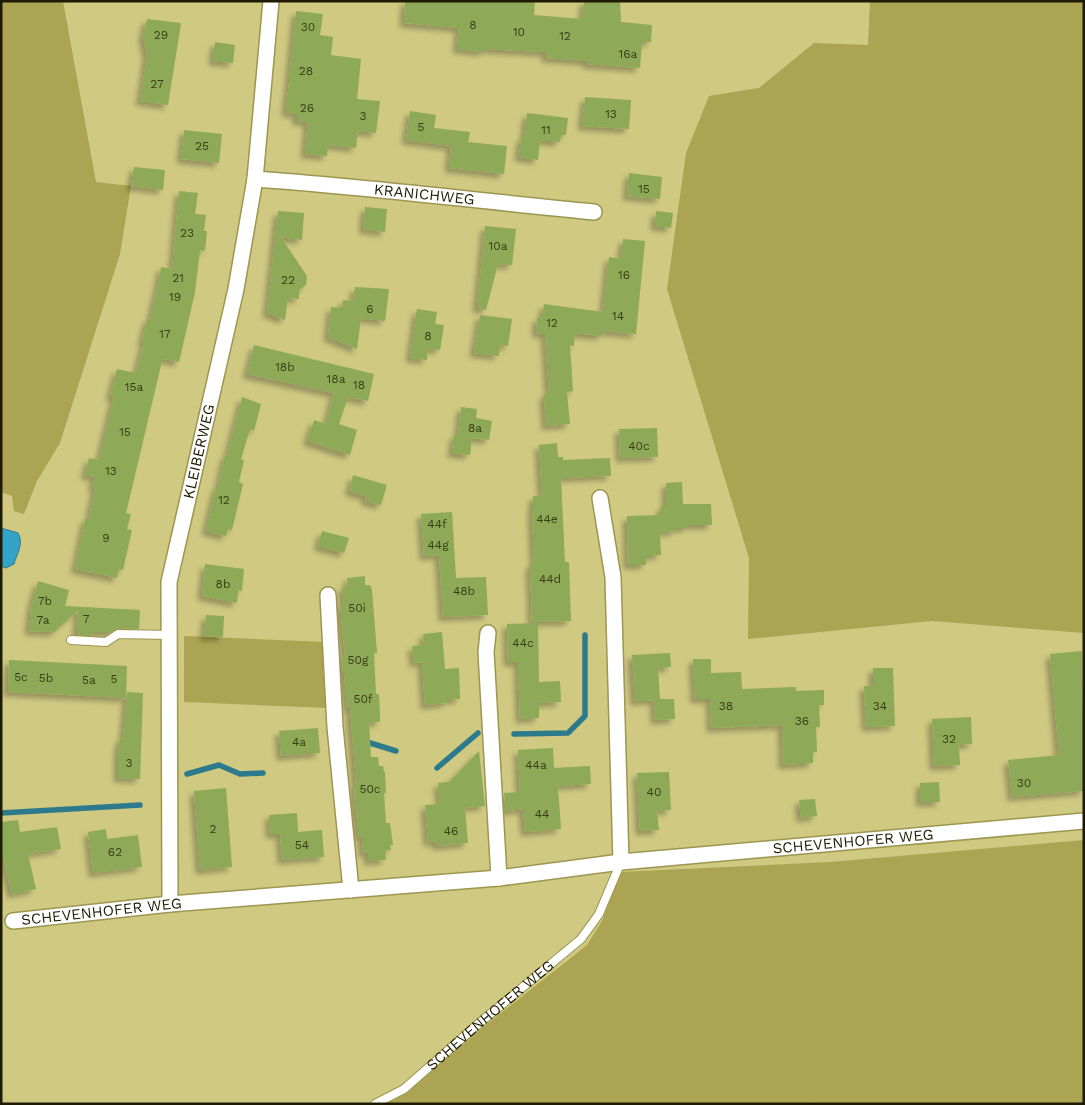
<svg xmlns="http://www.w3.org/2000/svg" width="1085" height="1105" font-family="'Work Sans',sans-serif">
	<defs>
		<filter id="shadow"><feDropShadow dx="-4.5" dy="4.5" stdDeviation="2.5" flood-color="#0004"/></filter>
	</defs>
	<rect width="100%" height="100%" fill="#cfc982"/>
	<path fill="#aba452" d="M 1,1 L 63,1 L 96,182 L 131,186 L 120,254 L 60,443 L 37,481 L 24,514 L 14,511 L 12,496 L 1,492 Z
		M 870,1 L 1084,1 L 1084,633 L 932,621 L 748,639 L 749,558 L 667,289 L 686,153 L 709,96 L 759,88 L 814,43 L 868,45 Z
		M 184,636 L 323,642 L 328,708 L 184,702 Z
		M 1084,840 L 1084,1104 L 813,1104 L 809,1101 L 812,1104 L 384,1104 L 406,1093 L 482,1028 L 587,945 L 602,921 L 621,872 L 830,862 Z"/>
	<path fill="#33a3c8" stroke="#2d7a8c" d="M 1,528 L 18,533 C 24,544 17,553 14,564 L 6,568 L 1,566 Z"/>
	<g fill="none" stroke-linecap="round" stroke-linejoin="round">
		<path stroke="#2d7a8c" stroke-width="5.5" d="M 514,734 L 568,733 L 585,716 L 585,635
			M 366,744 L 367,742 L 396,751
			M 437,768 L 478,733
			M 187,774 L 219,765 L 240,774 L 263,773
			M 1,813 L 140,805"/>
	</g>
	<path fill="#8ea959" filter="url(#shadow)" d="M 405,1 L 535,1 L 534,15 L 582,19 L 584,1 L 620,1 L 621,22 L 652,25 L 651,42 L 642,42 L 640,68 L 587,64 L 587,61 L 546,58 L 546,52 L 484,49 L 483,52 L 457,49 L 459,28 L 404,23 Z
		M 296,11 L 323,14 L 320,35 L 333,37 L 331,55 L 361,59 L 357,99 L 380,101 L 376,133 L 358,131 L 356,148 L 328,145 L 327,156 L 305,154 L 308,122 L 297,121 L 297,114 L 286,112 Z
		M 147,19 L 181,23 L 168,105 L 140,101 L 147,55 L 143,36 Z
		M 215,42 L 235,45 L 233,63 L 213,61 Z
		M 585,97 L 631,100 L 629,129 L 582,126 Z
		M 410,111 L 436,115 L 434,128 L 470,132 L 468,142 L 507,146 L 504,174 L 449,168 L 451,146 L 406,140 Z
		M 527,113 L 568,118 L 566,135 L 561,135 L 560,142 L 540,140 L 538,160 L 519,157 L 521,138 L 524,138 Z
		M 184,130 L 222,134 L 219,163 L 181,159 Z
		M 134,167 L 165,170 L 163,190 L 131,186 Z
		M 629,173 L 662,177 L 660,199 L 627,196 Z
		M 179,191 L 198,193 L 195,214 L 206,215 L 204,231 L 207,231 L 205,251 L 200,250 L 195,292 L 179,362 L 164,359 L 162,361 L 126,513 L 131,514 L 127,529 L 132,530 L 123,570 L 119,569 L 117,578 L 75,569 L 85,519 L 89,519 L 95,487 L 92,486 L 95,477 L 85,475 L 89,458 L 99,460 L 114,397 L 110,396 L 117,369 L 136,373 L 144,342 L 142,342 L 147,319 L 150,320 L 158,285 L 161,267 L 172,269 Z
		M 365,207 L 387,209 L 385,232 L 363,229 Z
		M 278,211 L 304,213 L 302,240 L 281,237 L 307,276 L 306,285 L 299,290 L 299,299 L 288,298 L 285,320 L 267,313 Z
		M 656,211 L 673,213 L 671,228 L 655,226 Z
		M 485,226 L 516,229 L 512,265 L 498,264 L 486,310 L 477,308 Z
		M 623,239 L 645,241 L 636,334 L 603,331 L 602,336 L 575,333 L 574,346 L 570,345 L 573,391 L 567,392 L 570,424 L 546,426 L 544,394 L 549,393 L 545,334 L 536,333 L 537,317 L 542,318 L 544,304 L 603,312 L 609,257 L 621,259 Z
		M 355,287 L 389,289 L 385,321 L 361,318 L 357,349 L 328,337 L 331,307 L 342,308 L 343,300 L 353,301 Z
		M 417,309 L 437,312 L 435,324 L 444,325 L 440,350 L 428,348 L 427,360 L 410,358 Z
		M 480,315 L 512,319 L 508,346 L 500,345 L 499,356 L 474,353 Z
		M 254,345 L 374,374 L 368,401 L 348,397 L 339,424 L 357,430 L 350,455 L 307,441 L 314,420 L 326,424 L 334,393 L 247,374 Z
		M 242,397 L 261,404 L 254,431 L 250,429 L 241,459 L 244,460 L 239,482 L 243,484 L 232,530 L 228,529 L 226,536 L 206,531 L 216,487 L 218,487 L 225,455 L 227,456 Z
		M 461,407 L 477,409 L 476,418 L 492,421 L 489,440 L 472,438 L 470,455 L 452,453 L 454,435 L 458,435 Z
		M 657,428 L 658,457 L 620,458 L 619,429 Z
		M 557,443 L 558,457 L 563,457 L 563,460 L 610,458 L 611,476 L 561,478 L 565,562 L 569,562 L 571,621 L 532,622 L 530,564 L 534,563 L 532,508 L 533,508 L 533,496 L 542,496 L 539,445 Z
		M 353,475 L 387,485 L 381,505 L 365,501 L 366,496 L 349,491 Z
		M 682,482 L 683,504 L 711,504 L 712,525 L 687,525 L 687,528 L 676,528 L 676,531 L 660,532 L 661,555 L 646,556 L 646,565 L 628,565 L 627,516 L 661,515 L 661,506 L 666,506 L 666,483 Z
		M 452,512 L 456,578 L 486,577 L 488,615 L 443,617 L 439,555 L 424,556 L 421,514 Z
		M 322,531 L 349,538 L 344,553 L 318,546 Z
		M 205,564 L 244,569 L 242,591 L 238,590 L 237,603 L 202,596 Z
		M 365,576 L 365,585 L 370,585 L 372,590 L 377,653 L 374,653 L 376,694 L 379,694 L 380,716 L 380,722 L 369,722 L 371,757 L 378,757 L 379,766 L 383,766 L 384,772 L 385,772 L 386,793 L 384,793 L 386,823 L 390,823 L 393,845 L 390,845 L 391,850 L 385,851 L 386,860 L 368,861 L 368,852 L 363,853 L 362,836 L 359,837 L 355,801 L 354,785 L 356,785 L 355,768 L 350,707 L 347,707 L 344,672 L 343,672 L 342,656 L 345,656 L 340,604 L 344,604 L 342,587 L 348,586 L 347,578 Z
		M 38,581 L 69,590 L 65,606 L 140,610 L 139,629 L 118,628 L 111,632 L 93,632 L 92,636 L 77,635 L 78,610 L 54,632 L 29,631 L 31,607 Z
		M 206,615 L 224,616 L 223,637 L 204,636 Z
		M 538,623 L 539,682 L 560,681 L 561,702 L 539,703 L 539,718 L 520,719 L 518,662 L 508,662 L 507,624 Z
		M 442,632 L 445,669 L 459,668 L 460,699 L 447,700 L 447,703 L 425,705 L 422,662 L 414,663 L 412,646 L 424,645 L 423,634 Z
		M 1082,651 L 1084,791 L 1012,797 L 1008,760 L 1059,755 L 1050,654 Z
		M 670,653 L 671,667 L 658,668 L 660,699 L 674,699 L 675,719 L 655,720 L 654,700 L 635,701 L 632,655 Z
		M 693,659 L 711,659 L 711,673 L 741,672 L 742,689 L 796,687 L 796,691 L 824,690 L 824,705 L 819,705 L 820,727 L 816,727 L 817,752 L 813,752 L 813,763 L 783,765 L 782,725 L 711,728 L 710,699 L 695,699 Z
		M 9,660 L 127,666 L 126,698 L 8,692 Z
		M 873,668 L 893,668 L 895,726 L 866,727 L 864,686 L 873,686 Z
		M 127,692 L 143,693 L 140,779 L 118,778 L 118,754 L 120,738 L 123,739 Z
		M 971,717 L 972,744 L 959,745 L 960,765 L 934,766 L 932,719 Z
		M 318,728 L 320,753 L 281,756 L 279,731 Z
		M 553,748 L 554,768 L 590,766 L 591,784 L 558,786 L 561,829 L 525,832 L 523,809 L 506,811 L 504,793 L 520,792 L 518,750 Z
		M 479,751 L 485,806 L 465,808 L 468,843 L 437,846 L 436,841 L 428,842 L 425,805 L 440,804 L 438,783 L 449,782 Z
		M 669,772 L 671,810 L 657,811 L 659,830 L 640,831 L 637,773 Z
		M 939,782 L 940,802 L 920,802 L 920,783 Z
		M 226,788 L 232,867 L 200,870 L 194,791 Z
		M 815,799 L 817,816 L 801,818 L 799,800 Z
		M 297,813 L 298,832 L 322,830 L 324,857 L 282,860 L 280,834 L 270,834 L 269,815 Z
		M 18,820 L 20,832 L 57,827 L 61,849 L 28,854 L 36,889 L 12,894 L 3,857 L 1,857 L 1,822 Z
		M 106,829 L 107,839 L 138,835 L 142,867 L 93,873 L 88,832 Z"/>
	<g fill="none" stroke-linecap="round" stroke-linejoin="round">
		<g stroke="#9c9650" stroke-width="10">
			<g id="lane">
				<path d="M 71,640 L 106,642 L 118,634 L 169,635"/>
				<path id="s1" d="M 375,1104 L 404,1089 L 477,1025 L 581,939 L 599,914 L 621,862"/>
			</g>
		</g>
		<g stroke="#9c9650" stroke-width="18">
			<g id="street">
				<path id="s2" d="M 255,179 C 368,187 481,201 594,212"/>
				<path d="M 600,498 L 613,577 L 621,862"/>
				<path d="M 328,595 L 335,727 L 351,890"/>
				<path d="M 488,633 L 486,652 L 499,878"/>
				<path id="s3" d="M 170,904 L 169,582 L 236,289 L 255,179 L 271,1"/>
				<path id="s4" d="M 13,921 L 170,904 L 499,878 L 621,862 L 1084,821"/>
			</g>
		</g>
		<use href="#lane" stroke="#fff" stroke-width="8"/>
		<use href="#street" stroke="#fff" stroke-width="15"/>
	</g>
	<g text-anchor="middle" stroke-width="4" stroke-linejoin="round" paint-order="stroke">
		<g font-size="12" fill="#3a3e16">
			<text x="473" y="29">8</text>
			<text x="308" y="31">30</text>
			<text x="519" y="36">10</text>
			<text x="161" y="39">29</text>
			<text x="565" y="40">12</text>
			<text x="628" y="58">16a</text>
			<text x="306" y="75">28</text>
			<text x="157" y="88">27</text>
			<text x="307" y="112">26</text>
			<text x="611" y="118">13</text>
			<text x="363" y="120">3</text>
			<text x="421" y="131">5</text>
			<text x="546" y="134">11</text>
			<text x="202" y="150">25</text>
			<text x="644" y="193">15</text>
			<text x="187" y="237">23</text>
			<text x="498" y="250">10a</text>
			<text x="624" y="279">16</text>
			<text x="178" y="282">21</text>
			<text x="288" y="284">22</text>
			<text x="175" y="301">19</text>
			<text x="370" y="313">6</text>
			<text x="618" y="320">14</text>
			<text x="552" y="327">12</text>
			<text x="165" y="338">17</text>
			<text x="428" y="340">8</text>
			<text x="285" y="371">18b</text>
			<text x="336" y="383">18a</text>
			<text x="359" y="389">18</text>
			<text x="134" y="391">15a</text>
			<text x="475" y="432">8a</text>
			<text x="125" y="436">15</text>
			<text x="639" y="450">40c</text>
			<text x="111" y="475">13</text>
			<text x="224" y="504">12</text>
			<text x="547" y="523">44e</text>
			<text x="437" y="528">44f</text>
			<text x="106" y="542">9</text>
			<text x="438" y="549">44g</text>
			<text x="550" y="583">44d</text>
			<text x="223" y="588">8b</text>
			<text x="464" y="595">48b</text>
			<text x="45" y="605">7b</text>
			<text x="357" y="612">50i</text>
			<text x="86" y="623">7</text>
			<text x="43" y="624">7a</text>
			<text x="523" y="647">44c</text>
			<text x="358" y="664">50g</text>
			<text x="21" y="681">5c</text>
			<text x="46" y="682">5b</text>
			<text x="114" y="683">5</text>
			<text x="89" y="684">5a</text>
			<text x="363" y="703">50f</text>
			<text x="726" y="710">38</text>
			<text x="880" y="710">34</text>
			<text x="802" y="725">36</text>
			<text x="949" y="743">32</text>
			<text x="299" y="746">4a</text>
			<text x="129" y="767">3</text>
			<text x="536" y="769">44a</text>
			<text x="1024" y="787">30</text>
			<text x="370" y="793">50c</text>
			<text x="654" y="796">40</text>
			<text x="542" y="818">44</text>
			<text x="213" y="833">2</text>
			<text x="451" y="835">46</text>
			<text x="302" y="849">54</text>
			<text x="115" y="856">62</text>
		</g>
		<g font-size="15" fill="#1e1b00" stroke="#eae8c6">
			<text dy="5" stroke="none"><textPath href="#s2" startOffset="170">KRANICHWEG</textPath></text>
			<text dy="5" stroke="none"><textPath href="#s3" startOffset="456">KLEIBERWEG</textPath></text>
			<text dy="5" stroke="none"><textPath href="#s4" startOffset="844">SCHEVENHOFER WEG</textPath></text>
			<text dy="5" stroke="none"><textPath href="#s4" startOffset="89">SCHEVENHOFER WEG</textPath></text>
			<text dy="5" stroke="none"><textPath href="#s1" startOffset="146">SCHEVENHOFER WEG</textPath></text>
		</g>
	</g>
	<rect width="1085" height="1105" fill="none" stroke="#1e1b00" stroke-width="5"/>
</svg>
